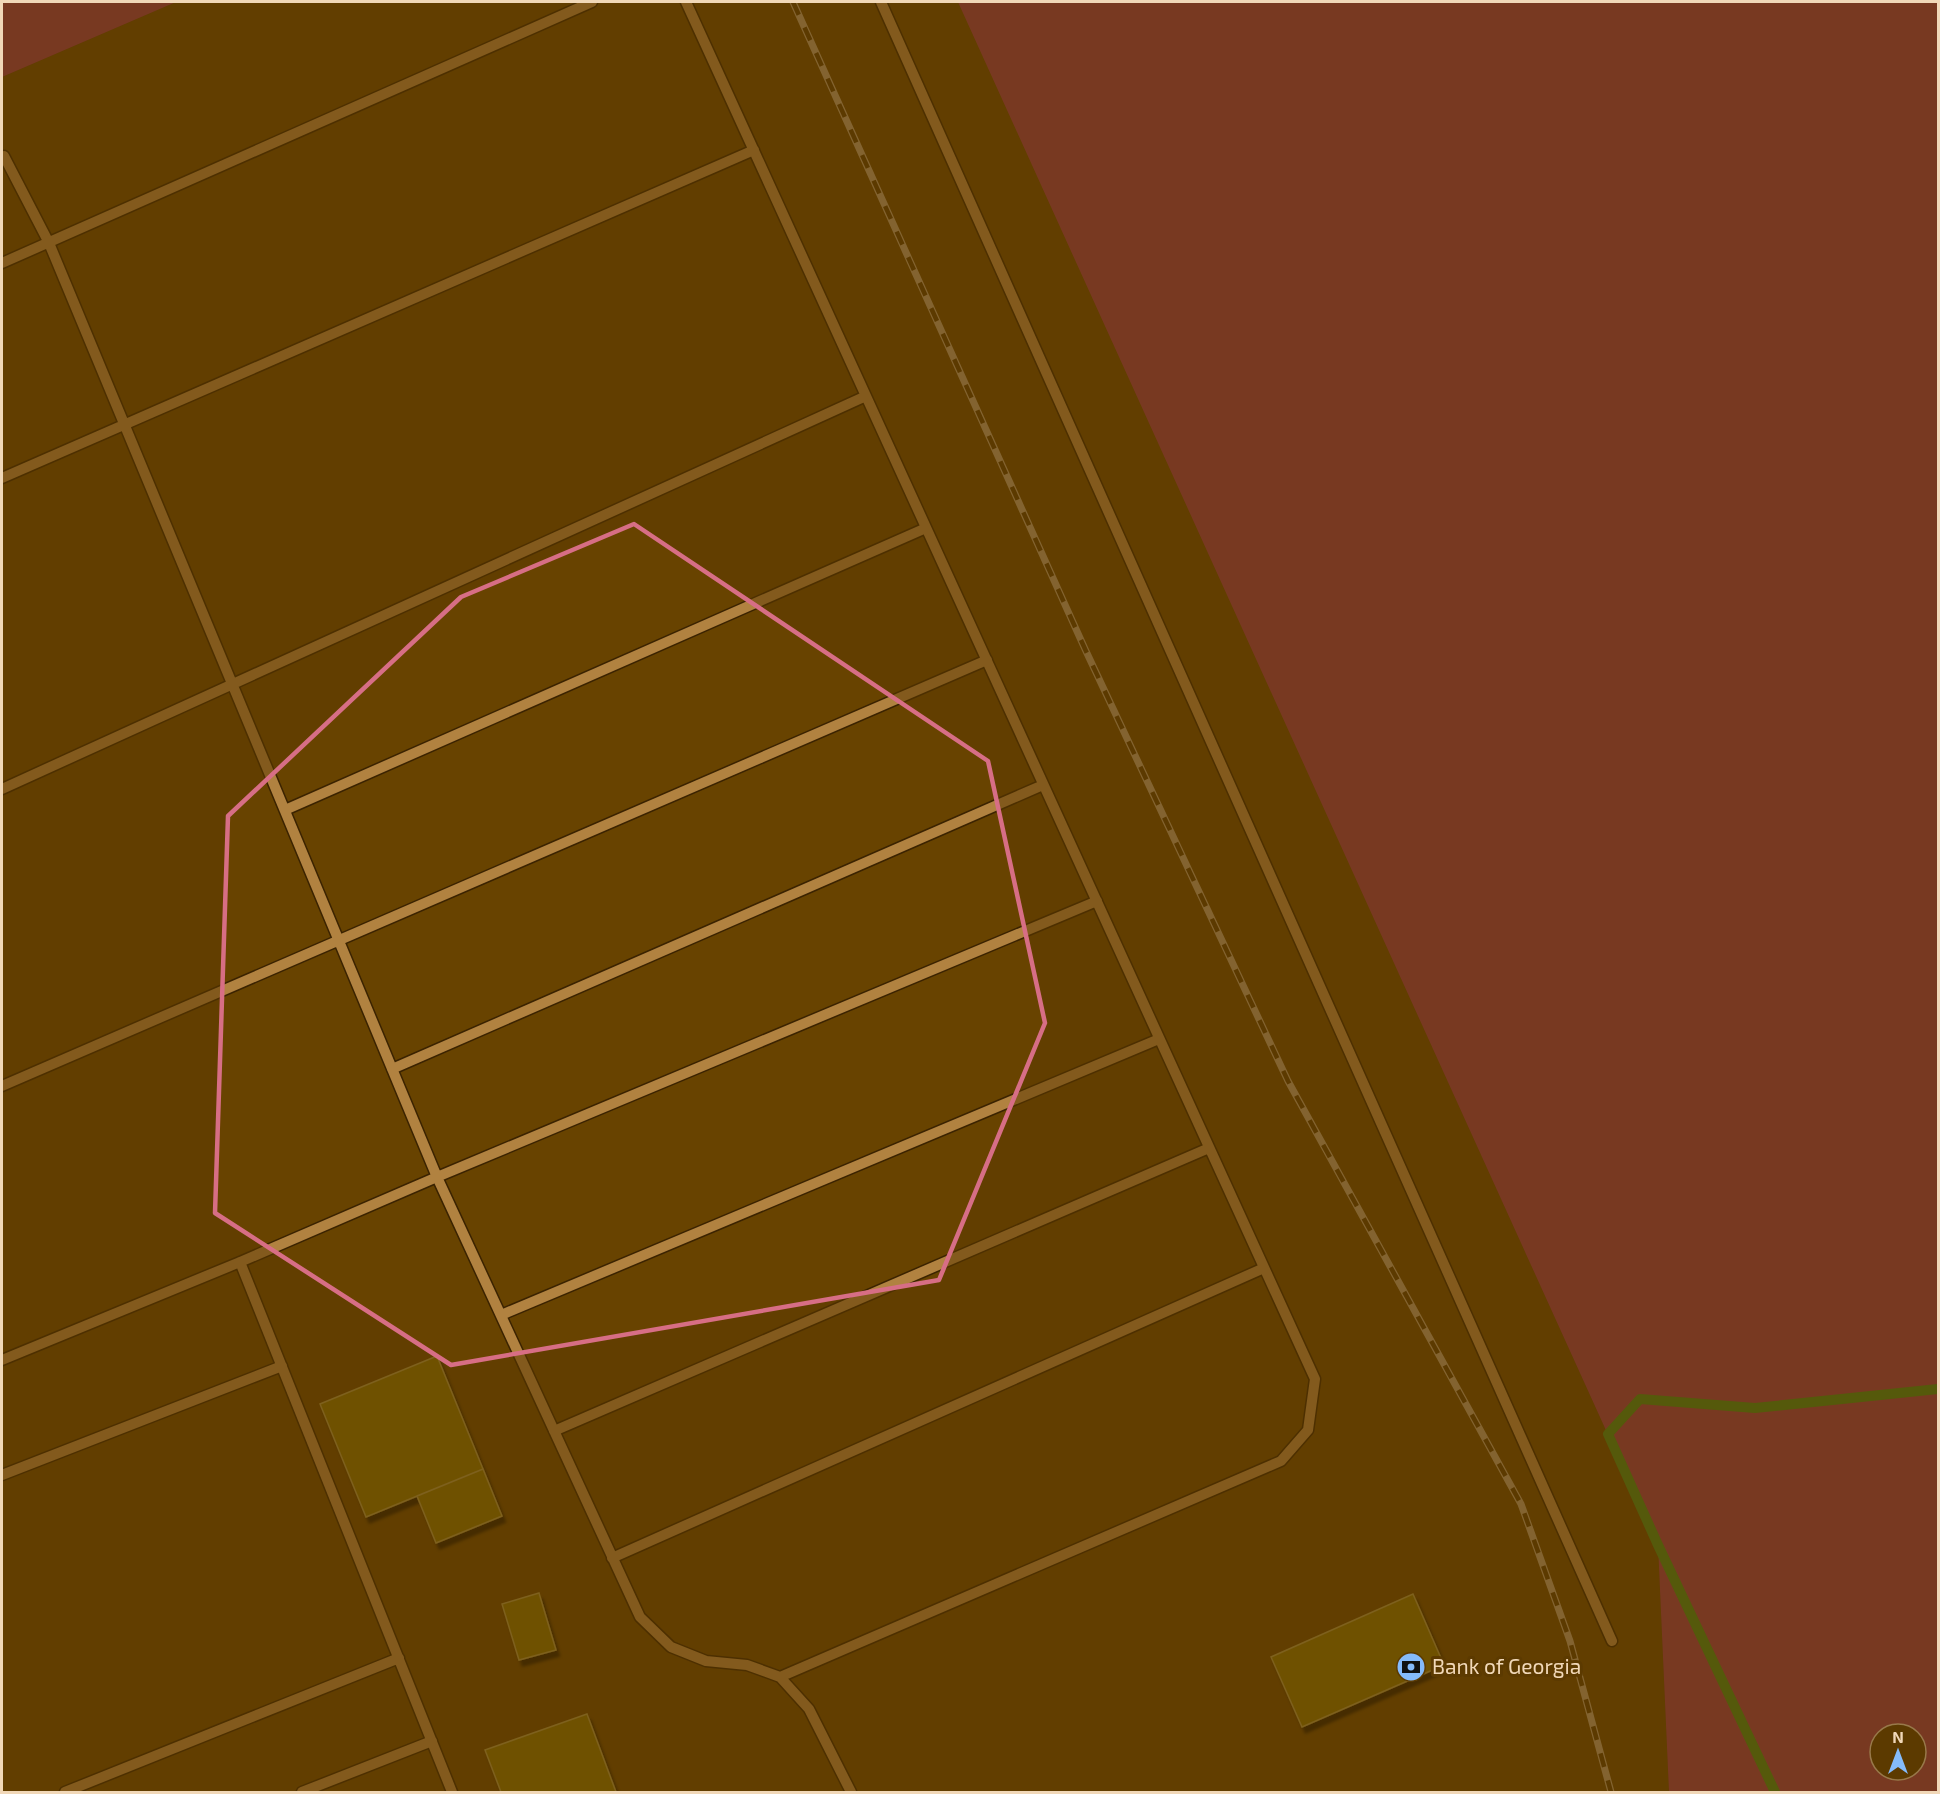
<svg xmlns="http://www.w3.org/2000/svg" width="1940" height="1794" font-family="'Exo 2',sans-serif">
	<defs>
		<filter id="shadow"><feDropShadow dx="3.5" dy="6" stdDeviation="1.5" flood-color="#0009"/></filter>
	</defs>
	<rect width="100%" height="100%" fill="#5c3a00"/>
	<path fill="#684300" d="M 176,2 L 959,2 L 1658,1545 L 1669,1792 L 2,1792 L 2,77 Z"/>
	<path fill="#9a394a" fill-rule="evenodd" d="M 2,2 L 176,2 L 2,77 Z
		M 958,2 L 1938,2 L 1938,1792 L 1669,1792 L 1658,1545 ZM 1880,1734 L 1916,1734 L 1916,1770 L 1880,1770 Z"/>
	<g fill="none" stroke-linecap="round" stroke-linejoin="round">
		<path stroke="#4c7e1a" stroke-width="10" d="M 1775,1792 L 1658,1545 L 1608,1434 L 1640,1399 L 1755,1408 L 1938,1389"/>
	</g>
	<path fill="#866e04" stroke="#a68f41" stroke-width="1.5" filter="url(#shadow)" d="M 437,1356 L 483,1469 L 366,1517 L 320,1404 Z
		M 483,1469 L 502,1516 L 436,1543 L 417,1496 Z
		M 539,1593 L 556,1650 L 519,1660 L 502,1604 Z
		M 1413,1594 L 1444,1665 L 1302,1727 L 1271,1657 Z
		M 587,1714 L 616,1792 L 501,1792 L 485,1750 Z"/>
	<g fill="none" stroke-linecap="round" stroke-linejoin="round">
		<g stroke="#3b2300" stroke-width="13">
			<path id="minor" d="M 686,2 L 1315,1379 L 1308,1430 L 1281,1461 L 780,1677
				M 881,2 L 1612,1641
				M 2,157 L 4,156 L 49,243 L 437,1177 L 640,1617 L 671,1647 L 706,1661 L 747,1665 L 780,1677 L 809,1709 L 851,1792
				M 2,263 L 592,2
				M 2,478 L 754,150
				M 2,789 L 866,396
				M 285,810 L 926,528
				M 392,1069 L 1043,785
				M 2,1086 L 987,660
				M 240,1262 L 452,1792
				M 501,1315 L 1159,1039
				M 2,1360 L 240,1262 L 437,1177 L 1097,901
				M 554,1431 L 1209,1148
				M 2,1475 L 282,1366
				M 612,1558 L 1264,1268
				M 65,1792 L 399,1658
				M 302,1792 L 432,1741"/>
		</g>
		<use href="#minor" stroke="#b18240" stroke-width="10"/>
		<g stroke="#b1956a" stroke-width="7">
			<path id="rail" d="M 793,2 L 1085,649 L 1288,1081 L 1521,1504 L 1570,1641 L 1611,1792"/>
		</g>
		<use href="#rail" stroke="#5c3a00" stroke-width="4.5" stroke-dasharray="14" stroke-linecap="butt"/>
	</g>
	<path d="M0 0H1940V1794H0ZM 634,524 L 988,761 L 1045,1023 L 939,1280 L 451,1365 L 215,1213 L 228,816 L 461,597 Z" fill="#5c3a00" fill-opacity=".55" fill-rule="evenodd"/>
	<path fill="none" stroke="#d76e85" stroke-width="4.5" stroke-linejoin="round" d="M 634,524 L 988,761 L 1045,1023 L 939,1280 L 451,1365 L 215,1213 L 228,816 L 461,597 Z"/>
	<defs>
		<g id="bank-disc" transform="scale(1.5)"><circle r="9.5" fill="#85bbfb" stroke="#5c3a00"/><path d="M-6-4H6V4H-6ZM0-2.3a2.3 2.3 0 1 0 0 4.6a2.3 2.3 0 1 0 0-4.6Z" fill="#111"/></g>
	</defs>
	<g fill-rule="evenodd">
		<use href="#bank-disc" x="1411" y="1667"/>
	</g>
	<g text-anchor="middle" stroke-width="6" stroke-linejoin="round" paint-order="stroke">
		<g font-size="21" fill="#f1d8b8" stroke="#5c3a00" text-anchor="start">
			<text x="1432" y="1674">Bank of Georgia</text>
		</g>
	</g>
	<rect width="1940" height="1794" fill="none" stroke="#f1d8b8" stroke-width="6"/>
	<g transform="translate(1898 1752)"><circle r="28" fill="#5c3a00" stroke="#98794a" stroke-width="1.5"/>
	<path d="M0-4.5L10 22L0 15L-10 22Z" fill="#85bbfb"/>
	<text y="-9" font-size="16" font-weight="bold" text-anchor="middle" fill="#f1d8b8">N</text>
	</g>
</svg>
